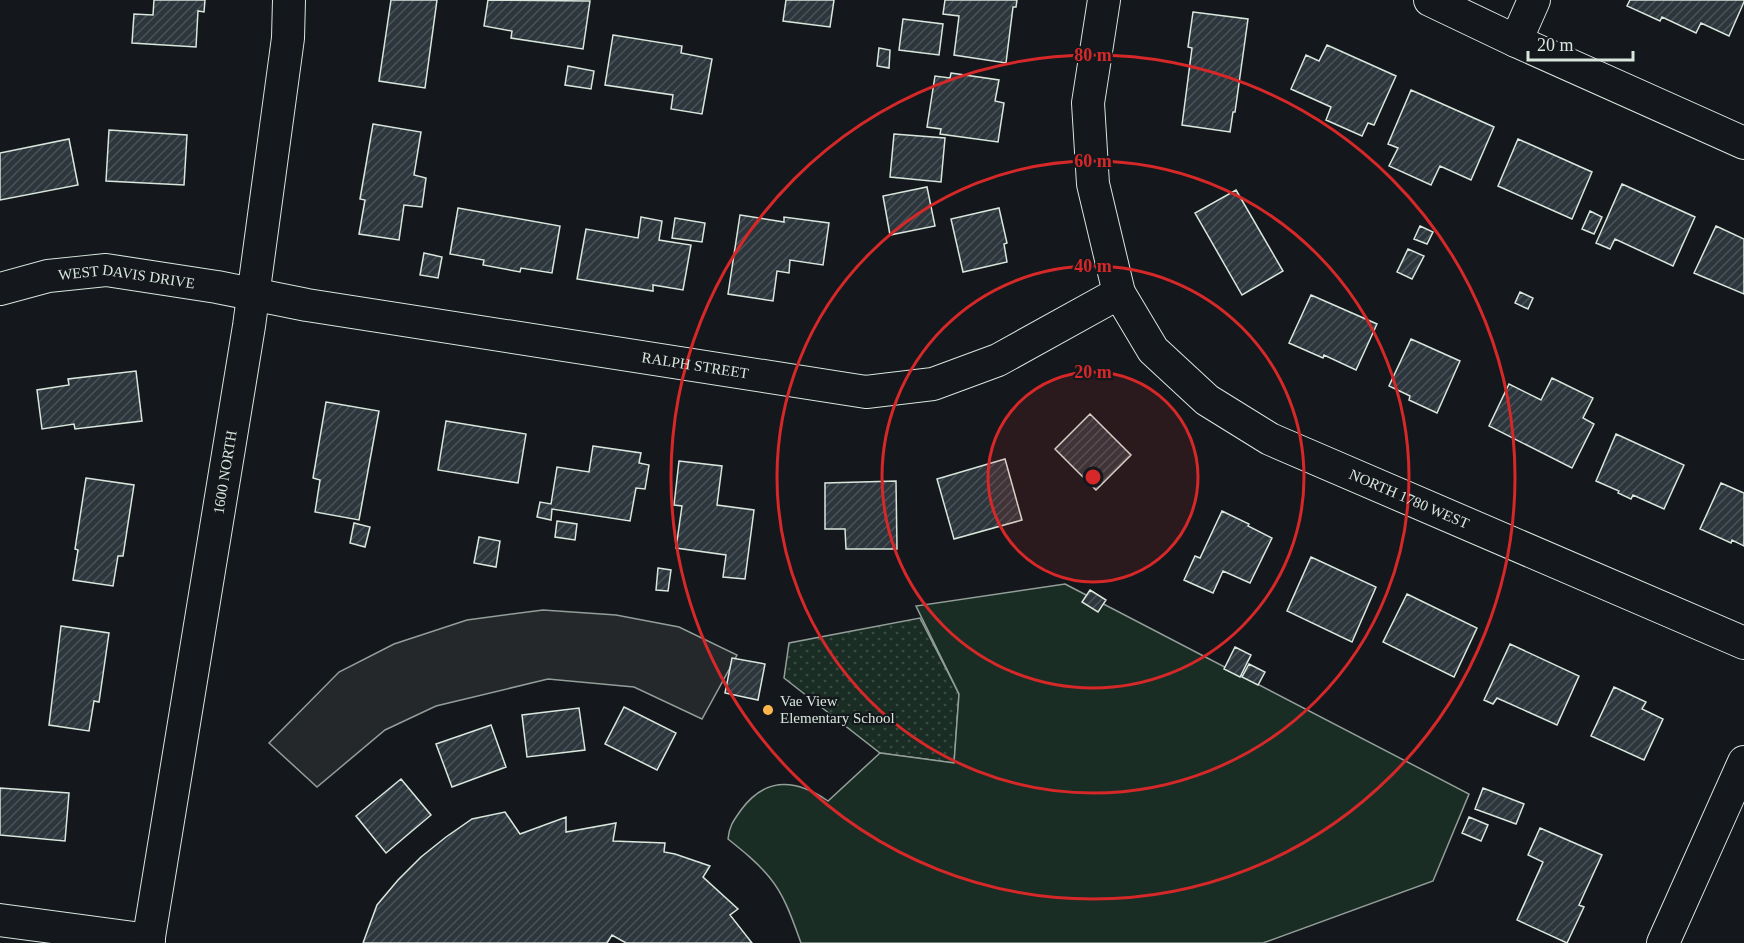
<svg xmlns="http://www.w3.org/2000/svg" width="1744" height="943" font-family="Georgia,serif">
	<defs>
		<pattern id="park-dots" width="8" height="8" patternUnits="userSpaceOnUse" patternTransform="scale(1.5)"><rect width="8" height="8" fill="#1a2d24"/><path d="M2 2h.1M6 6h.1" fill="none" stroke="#3b4b43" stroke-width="1.8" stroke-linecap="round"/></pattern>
		<pattern id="building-hatch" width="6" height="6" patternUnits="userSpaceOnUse" patternTransform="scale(1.5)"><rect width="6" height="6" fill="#2c363c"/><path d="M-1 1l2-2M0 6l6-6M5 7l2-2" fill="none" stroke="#4a5358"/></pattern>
	</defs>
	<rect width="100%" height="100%" fill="#14181c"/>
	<path fill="url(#park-dots)" stroke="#939e99" stroke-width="1.5" d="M 920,618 L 959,694 L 954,763 L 880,753 L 784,678 L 789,643 Z"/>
	<path fill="#1a2d24" stroke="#939e99" stroke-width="1.5" d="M 1065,584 L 1469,794 L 1433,881 L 1263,943 L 801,943 C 793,921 785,896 770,878 C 758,863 743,851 728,839 C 729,826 734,820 741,810 C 766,776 796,779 828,801 L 880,753 L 954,763 L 959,694 L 916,606 Z"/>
	<path fill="#24282b" stroke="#939e99" stroke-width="1.5" d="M 543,610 L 616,615 L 679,627 L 737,655 L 702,719 L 634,687 L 548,679 L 436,706 L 385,730 L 317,787 L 269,743 L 339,672 L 394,644 L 467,620 Z"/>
	<path fill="url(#building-hatch)" stroke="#d8e6dc" stroke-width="1.5" d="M 154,0 L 205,0 L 204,12 L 198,11 L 196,47 L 132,43 L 134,14 L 153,15 Z
		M 391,0 L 437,0 L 425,88 L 379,81 Z
		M 488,0 L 590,1 L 583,49 L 511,38 L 512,31 L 484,26 Z
		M 786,0 L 834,0 L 830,27 L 783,21 Z
		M 945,0 L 1017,0 L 1016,7 L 1013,7 L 1006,63 L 954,55 L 959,16 L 943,14 Z
		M 1630,0 L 1744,0 L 1744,2 L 1729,36 L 1701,23 L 1696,33 L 1662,17 L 1660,21 L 1627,6 Z
		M 1193,12 L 1248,19 L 1235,112 L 1233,112 L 1230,132 L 1182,125 L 1192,48 L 1188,47 Z
		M 903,19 L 943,24 L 939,55 L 899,50 Z
		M 613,35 L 682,46 L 681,53 L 712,59 L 702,114 L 671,109 L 673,95 L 605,85 Z
		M 1327,45 L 1396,76 L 1374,125 L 1368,123 L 1362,136 L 1326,120 L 1331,107 L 1291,89 L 1306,55 L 1319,61 Z
		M 879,48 L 890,50 L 889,68 L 877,66 Z
		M 568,66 L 594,71 L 591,89 L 565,85 Z
		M 951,73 L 999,80 L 995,101 L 1004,103 L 998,142 L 940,134 L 941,129 L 927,127 L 935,76 L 950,78 Z
		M 1411,90 L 1494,127 L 1471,180 L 1440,166 L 1431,185 L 1389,166 L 1398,148 L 1388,144 Z
		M 373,124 L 421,132 L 414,175 L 426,178 L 422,207 L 404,205 L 399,240 L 359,234 L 365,200 L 360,199 Z
		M 109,130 L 187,135 L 184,185 L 106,181 Z
		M 894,134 L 945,138 L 941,182 L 890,177 Z
		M 69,139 L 78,185 L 0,200 L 0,153 Z
		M 1518,139 L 1592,172 L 1572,219 L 1498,186 Z
		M 1622,184 L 1695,217 L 1673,266 L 1615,239 L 1610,249 L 1596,243 Z
		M 927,187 L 935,226 L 890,235 L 883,196 Z
		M 1236,190 L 1283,271 L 1242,295 L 1195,213 Z
		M 458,208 L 560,226 L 552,273 L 521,268 L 520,272 L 483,265 L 484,260 L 450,254 Z
		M 999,208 L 1007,243 L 1004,244 L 1007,262 L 963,272 L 951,219 Z
		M 1590,211 L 1602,217 L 1594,234 L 1582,229 Z
		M 740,215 L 784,222 L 784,217 L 829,223 L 823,265 L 790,260 L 789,273 L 777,271 L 773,301 L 728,294 Z
		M 641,217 L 662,221 L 659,240 L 691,245 L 683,290 L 653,285 L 653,291 L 577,279 L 586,229 L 638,238 Z
		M 675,218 L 705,223 L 702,242 L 672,238 Z
		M 1420,226 L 1433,232 L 1427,244 L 1414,239 Z
		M 1716,226 L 1744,239 L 1744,294 L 1694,273 Z
		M 1408,249 L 1424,256 L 1412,279 L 1397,272 Z
		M 424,253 L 442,257 L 438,278 L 420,275 Z
		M 1520,292 L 1533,298 L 1528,309 L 1515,303 Z
		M 1311,295 L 1377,324 L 1356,370 L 1324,355 L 1323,358 L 1289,343 Z
		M 1411,339 L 1460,361 L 1437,413 L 1409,400 L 1410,396 L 1389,386 Z
		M 136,371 L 142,421 L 75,429 L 74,424 L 42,429 L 37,390 L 69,385 L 68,379 Z
		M 1552,378 L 1593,398 L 1583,418 L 1594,424 L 1572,468 L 1489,426 L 1509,384 L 1541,400 Z
		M 326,402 L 379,411 L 359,520 L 315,512 L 320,480 L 313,478 Z
		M 1090,414 L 1131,455 L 1096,490 L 1055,449 Z
		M 446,421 L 526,434 L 518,483 L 438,470 Z
		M 1616,434 L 1684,465 L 1664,509 L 1633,495 L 1631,499 L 1618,493 L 1619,491 L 1596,481 Z
		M 593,446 L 641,453 L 639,463 L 649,465 L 645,489 L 636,488 L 630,521 L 552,509 L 551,520 L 537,517 L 540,502 L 551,504 L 557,467 L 589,472 Z
		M 1005,459 L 1022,520 L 954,539 L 937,479 Z
		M 679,461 L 722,466 L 717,505 L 754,510 L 745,579 L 723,577 L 726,555 L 676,548 L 682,506 L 674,505 Z
		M 86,478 L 134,485 L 123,556 L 118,556 L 113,586 L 73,580 L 78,550 L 75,549 Z
		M 896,481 L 897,549 L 846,549 L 845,529 L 825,529 L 825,483 Z
		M 1721,483 L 1744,493 L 1744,546 L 1732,540 L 1731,543 L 1700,529 Z
		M 1222,511 L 1249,524 L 1248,526 L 1272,538 L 1250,583 L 1223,571 L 1213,593 L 1184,580 L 1195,556 L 1200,558 Z
		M 557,521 L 577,524 L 575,540 L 555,537 Z
		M 354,523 L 370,527 L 365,547 L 350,543 Z
		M 479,537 L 500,541 L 496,567 L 474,563 Z
		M 1311,557 L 1376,587 L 1352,642 L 1287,611 Z
		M 658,568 L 671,570 L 668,591 L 656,590 Z
		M 1090,590 L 1106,600 L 1098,612 L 1082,602 Z
		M 1407,594 L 1477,628 L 1454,677 L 1383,642 Z
		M 61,626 L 109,633 L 99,702 L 94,701 L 89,731 L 49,725 Z
		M 1510,644 L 1579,676 L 1557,725 L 1497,698 L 1493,704 L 1484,700 Z
		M 1235,647 L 1251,655 L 1240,677 L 1224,669 Z
		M 732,658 L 765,664 L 758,700 L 725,693 Z
		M 1249,664 L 1265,672 L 1258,685 L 1242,677 Z
		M 1614,687 L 1646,702 L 1642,709 L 1663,719 L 1644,760 L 1591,736 Z
		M 624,707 L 676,733 L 657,770 L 605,744 Z
		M 579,708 L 585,750 L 527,757 L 522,715 Z
		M 491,725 L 506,767 L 452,787 L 436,744 Z
		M 401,779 L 431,815 L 386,853 L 356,816 Z
		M 0,788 L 69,793 L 65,841 L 0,835 Z
		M 1483,788 L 1524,804 L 1516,824 L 1475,809 Z
		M 505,812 L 520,834 L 566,817 L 566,832 L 616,823 L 613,841 L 665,843 L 664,852 L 675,854 L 710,866 L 703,877 L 738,909 L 730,915 L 752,943 L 626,943 L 612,935 L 607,943 L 363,943 L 377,905 L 398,880 L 421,857 L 446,837 L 472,819 Z
		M 1469,817 L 1488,825 L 1481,841 L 1462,833 Z
		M 1540,828 L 1602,855 L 1579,905 L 1584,907 L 1567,943 L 1517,920 L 1543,862 L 1528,855 Z"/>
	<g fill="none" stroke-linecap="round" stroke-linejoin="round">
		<g stroke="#d8e6dc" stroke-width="34">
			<g id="minor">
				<path id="s1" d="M 1104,0 L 1088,103 L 1093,184 L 1119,293 L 1153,350 L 1207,400 L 1270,439 L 1744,643"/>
				<path d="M 1430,0 L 1516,41 L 1744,143"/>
				<path d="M 1516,41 L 1534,0"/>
				<path id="s2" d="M 0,289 L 48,276 L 106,270 L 217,287 L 307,305 L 866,392 L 933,384 L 998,360 L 1119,293"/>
				<path d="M 0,920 L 149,940"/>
				<path id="s3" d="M 148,943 L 249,326 L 288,38 L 289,0"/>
				<path d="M 1663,943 L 1744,762"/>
			</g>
		</g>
		<use href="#minor" stroke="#14181c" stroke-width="32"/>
	</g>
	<circle cx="1093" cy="477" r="105" fill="#d62828" fill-opacity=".12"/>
	<g fill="none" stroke="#d62828" stroke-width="3">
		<circle cx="1093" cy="477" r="105"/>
		<circle cx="1093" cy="477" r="211"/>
		<circle cx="1093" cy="477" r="316"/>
		<circle cx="1093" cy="477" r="422"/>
	</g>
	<circle fill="#ffb74d" stroke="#14181c" stroke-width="2" cx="768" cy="710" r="6"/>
	<g text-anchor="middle" stroke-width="4.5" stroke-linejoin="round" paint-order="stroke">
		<g font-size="15" fill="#d8e6dc" stroke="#14181c">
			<text dy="5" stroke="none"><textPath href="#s2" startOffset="129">WEST DAVIS DRIVE</textPath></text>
			<text dy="5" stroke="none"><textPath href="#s2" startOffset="705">RALPH STREET</textPath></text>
			<text dy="5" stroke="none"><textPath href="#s3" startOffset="477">1600 NORTH</textPath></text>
			<text dy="5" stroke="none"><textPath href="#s1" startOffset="663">NORTH 1780 WEST</textPath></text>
		</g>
		<g font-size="15" fill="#d8e6dc" stroke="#14181c" text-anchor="start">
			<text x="780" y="706">Vae View<tspan x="780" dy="17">Elementary School</tspan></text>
		</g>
	</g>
	<circle cx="1093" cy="477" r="9" fill="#d62828" stroke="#14181c" stroke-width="3"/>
	<g font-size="18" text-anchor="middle" font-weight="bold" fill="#d62828" stroke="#14181c" stroke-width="4.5" stroke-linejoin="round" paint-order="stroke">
		<text x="1093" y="61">80 m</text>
		<text x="1093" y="167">60 m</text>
		<text x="1093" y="272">40 m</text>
		<text x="1093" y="378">20 m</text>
	</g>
	<path d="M1528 51v9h105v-9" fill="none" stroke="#d8e6dc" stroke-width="3"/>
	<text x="1537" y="51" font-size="18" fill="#d8e6dc" stroke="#14181c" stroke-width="4.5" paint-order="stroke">20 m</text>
</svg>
